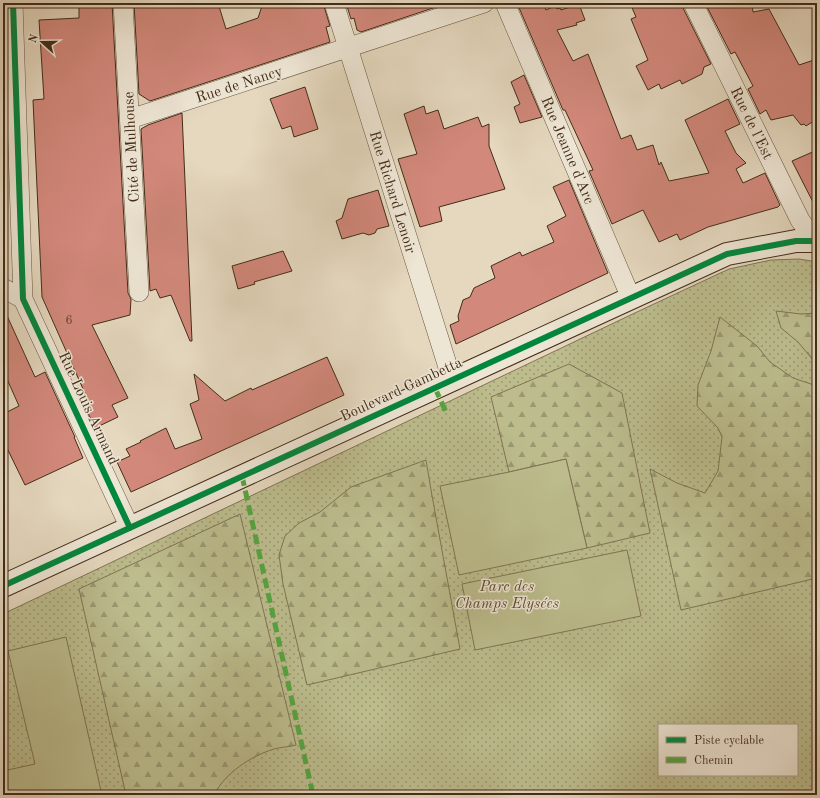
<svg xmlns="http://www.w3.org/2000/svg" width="820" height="798" font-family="'Old Standard TT',serif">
	<defs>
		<pattern id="grass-dots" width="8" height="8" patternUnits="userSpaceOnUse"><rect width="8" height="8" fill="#bcbc8d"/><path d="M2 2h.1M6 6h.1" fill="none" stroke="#9a9972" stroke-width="1.8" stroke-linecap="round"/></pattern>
		<pattern id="forest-firs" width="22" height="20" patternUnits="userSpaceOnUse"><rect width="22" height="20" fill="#bcbc8d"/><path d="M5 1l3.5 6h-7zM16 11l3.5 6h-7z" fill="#9a9972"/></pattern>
	</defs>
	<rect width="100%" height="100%" fill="#e5d8bf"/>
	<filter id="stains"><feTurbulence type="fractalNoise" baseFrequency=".005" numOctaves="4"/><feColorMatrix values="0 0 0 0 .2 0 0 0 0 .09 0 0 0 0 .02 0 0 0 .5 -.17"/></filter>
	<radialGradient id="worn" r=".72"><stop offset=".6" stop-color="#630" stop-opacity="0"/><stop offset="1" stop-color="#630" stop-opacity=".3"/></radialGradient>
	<path fill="url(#grass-dots)" stroke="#807453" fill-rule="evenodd" d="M 799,259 L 817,262 L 817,795 L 3,795 L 3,614 L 639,311 L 729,269 L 771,260 ZM 659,725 L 797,725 L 797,775 L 659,775 Z"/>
	<path fill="url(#forest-firs)" stroke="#807453" d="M 776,311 L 801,314 L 817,313 L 817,362 L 813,360 L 798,342 L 781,328 Z
		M 720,317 L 757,346 L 770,362 L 793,378 L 814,385 L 817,384 L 817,578 L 681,610 L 650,469 L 677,483 L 705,493 L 718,471 L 722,437 L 718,428 L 697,406 L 698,385 L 711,351 Z
		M 569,364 L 622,393 L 650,533 L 587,548 L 566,459 L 509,472 L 491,397 Z
		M 426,460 L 431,490 L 460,649 L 307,685 L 283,584 L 279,555 L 285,536 L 299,523 L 320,512 L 351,487 Z
		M 240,514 L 296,745 C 289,747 281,747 274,749 C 251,756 225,773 214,795 L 126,795 L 79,589 Z"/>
	<path fill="#bcbc8d" stroke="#807453" d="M 566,459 L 587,548 L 459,575 L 440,486 L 509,472 Z
		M 627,550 L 641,616 L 475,650 L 462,584 Z
		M 66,637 L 102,795 L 3,795 L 3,771 L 35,764 L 8,651 Z"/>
	<path fill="#d2887b" stroke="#432d19" d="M 79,3 L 112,3 L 128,293 L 131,299 L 130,315 L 92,325 L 128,398 L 112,405 L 118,417 L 95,428 L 87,411 L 92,409 L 42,297 L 33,100 L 44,99 L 39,20 L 79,18 Z
		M 134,3 L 218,3 L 226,29 L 258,18 L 263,3 L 275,4 L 279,3 L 323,3 L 330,26 L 326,27 L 330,42 L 150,101 L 139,94 Z
		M 346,3 L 445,3 L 445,4 L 361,32 L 357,30 L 354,18 L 351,19 Z
		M 517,3 L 543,3 L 546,10 L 555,6 L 557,9 L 560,8 L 561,10 L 579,4 L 585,20 L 576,23 L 577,25 L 557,30 L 573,61 L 588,54 L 621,139 L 631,135 L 637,150 L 653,145 L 659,165 L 661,162 L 669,181 L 709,173 L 685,120 L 728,99 L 740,124 L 725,131 L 736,153 L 746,163 L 736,169 L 743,183 L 765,173 L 780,205 L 778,207 L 708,227 L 680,240 L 677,234 L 659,242 L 643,210 L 612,224 L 589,171 L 593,170 L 565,110 L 563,110 Z
		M 630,3 L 682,3 L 683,8 L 711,64 L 704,67 L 702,74 L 682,84 L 680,80 L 661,89 L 659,84 L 648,90 L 636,66 L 648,60 L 631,19 L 636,17 Z
		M 705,3 L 752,3 L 753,12 L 769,9 L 799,65 L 817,59 L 817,119 L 806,126 L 804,124 L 801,125 L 793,115 L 771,120 L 766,110 L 760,114 L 748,89 L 753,86 L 735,52 L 731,54 Z
		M 524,75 L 542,117 L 520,123 L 514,107 L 520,104 L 511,82 Z
		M 305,87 L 318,129 L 294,137 L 291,126 L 282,129 L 270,99 Z
		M 424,106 L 426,114 L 438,110 L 444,129 L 478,117 L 482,127 L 489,124 L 489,146 L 505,189 L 439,207 L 442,221 L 420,227 L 398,159 L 417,154 L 404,114 Z
		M 182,113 L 192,341 L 190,341 L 171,295 L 160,298 L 156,289 L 150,291 L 141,129 L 148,125 Z
		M 817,150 L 817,210 L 792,161 Z
		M 569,180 L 608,273 L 456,344 L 450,325 L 459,321 L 458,316 L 463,300 L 470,297 L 474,288 L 495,278 L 491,266 L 520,252 L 522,256 L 554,242 L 547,226 L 566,216 L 553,187 Z
		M 378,190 L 389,226 L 377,229 L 375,233 L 369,235 L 363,233 L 342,239 L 336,221 L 342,218 L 348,199 Z
		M 283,251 L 292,271 L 254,282 L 255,284 L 238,289 L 232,266 Z
		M 3,307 L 35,377 L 45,372 L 75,437 L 74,437 L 83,458 L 25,485 L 3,440 L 3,414 L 19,406 L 3,370 Z
		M 327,357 L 344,395 L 131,492 L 117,462 L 130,456 L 126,449 L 141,442 L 140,441 L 166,428 L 175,449 L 202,439 L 190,404 L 199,400 L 194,374 L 225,401 L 251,388 L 252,390 Z"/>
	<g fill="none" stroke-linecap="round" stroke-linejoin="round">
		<g stroke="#6c5842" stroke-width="20">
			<path id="minor" d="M 13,3 L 23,299 L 130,528
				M 123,3 L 139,292
				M 334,3 L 452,380
				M 505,3 L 631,298
				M 693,3 L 800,220 L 815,241
				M 130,119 L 484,3
				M 3,288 L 23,299"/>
		</g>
		<g stroke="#432d19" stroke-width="24">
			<path id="secondary" d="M 3,586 L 727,254 L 796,241 L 817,241"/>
		</g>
		<use href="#minor" stroke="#eee6d5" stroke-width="19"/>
		<use href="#secondary" stroke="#eee6d5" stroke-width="22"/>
		<path stroke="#55a440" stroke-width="5" stroke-dasharray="10 5" stroke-linecap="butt" d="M 435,388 L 446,412
			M 242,476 L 313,795"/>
		<g stroke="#eee6d5" stroke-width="8">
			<path id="cycleway" d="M 13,3 L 23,299 L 130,528
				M 3,586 L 727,254 L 796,241 L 817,241"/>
		</g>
		<use href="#cycleway" stroke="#00873e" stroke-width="6"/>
	</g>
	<g text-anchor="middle" stroke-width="3" stroke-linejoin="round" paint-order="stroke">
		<g font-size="13" fill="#674432">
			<text x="69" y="324">6</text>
		</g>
		<g font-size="15" fill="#432d19" stroke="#eee6d5">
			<text transform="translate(239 84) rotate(-18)" y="5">Rue de Nancy</text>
			<text transform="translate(752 123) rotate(64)" y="5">Rue de l'Est</text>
			<text transform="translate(131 147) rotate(-93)" y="5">Cité de Mulhouse</text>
			<text transform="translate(568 150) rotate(67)" y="5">Rue Jeanne d'Arc</text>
			<text transform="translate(393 192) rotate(73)" y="5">Rue Richard Lenoir</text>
			<text transform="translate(401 389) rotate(-25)" y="5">Boulevard Gambetta</text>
			<text transform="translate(89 408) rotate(65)" y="5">Rue Louis Armand</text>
		</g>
		<g font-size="15" font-style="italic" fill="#5b4a30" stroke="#eee6d5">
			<text x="507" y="591">Parc des<tspan x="507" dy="17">Champs Elysées</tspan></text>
		</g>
	</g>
	<rect width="820" height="798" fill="none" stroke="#e5d8bf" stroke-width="16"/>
	<rect x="4" y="4" width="812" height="790" fill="none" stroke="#432d19" stroke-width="2"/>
	<rect x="8" y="8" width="804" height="782" fill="none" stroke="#432d19"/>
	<rect x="658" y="724" width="140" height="52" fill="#eee6d5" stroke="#aa9c8a"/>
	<rect x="666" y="737" width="20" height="6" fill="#00873e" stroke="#aa9c8a"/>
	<text x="694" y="744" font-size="12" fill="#432d19">Piste cyclable</text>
	<rect x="666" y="757" width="20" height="6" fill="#55a440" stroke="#aa9c8a"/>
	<text x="694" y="764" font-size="12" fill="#432d19">Chemin</text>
	<g transform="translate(42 42) rotate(291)" stroke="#eee6d5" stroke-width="3" paint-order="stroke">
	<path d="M0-3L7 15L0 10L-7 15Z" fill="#432d19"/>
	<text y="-6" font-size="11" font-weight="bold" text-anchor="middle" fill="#432d19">N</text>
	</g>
	<rect width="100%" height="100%" filter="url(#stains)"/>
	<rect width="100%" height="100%" fill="url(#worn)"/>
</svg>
